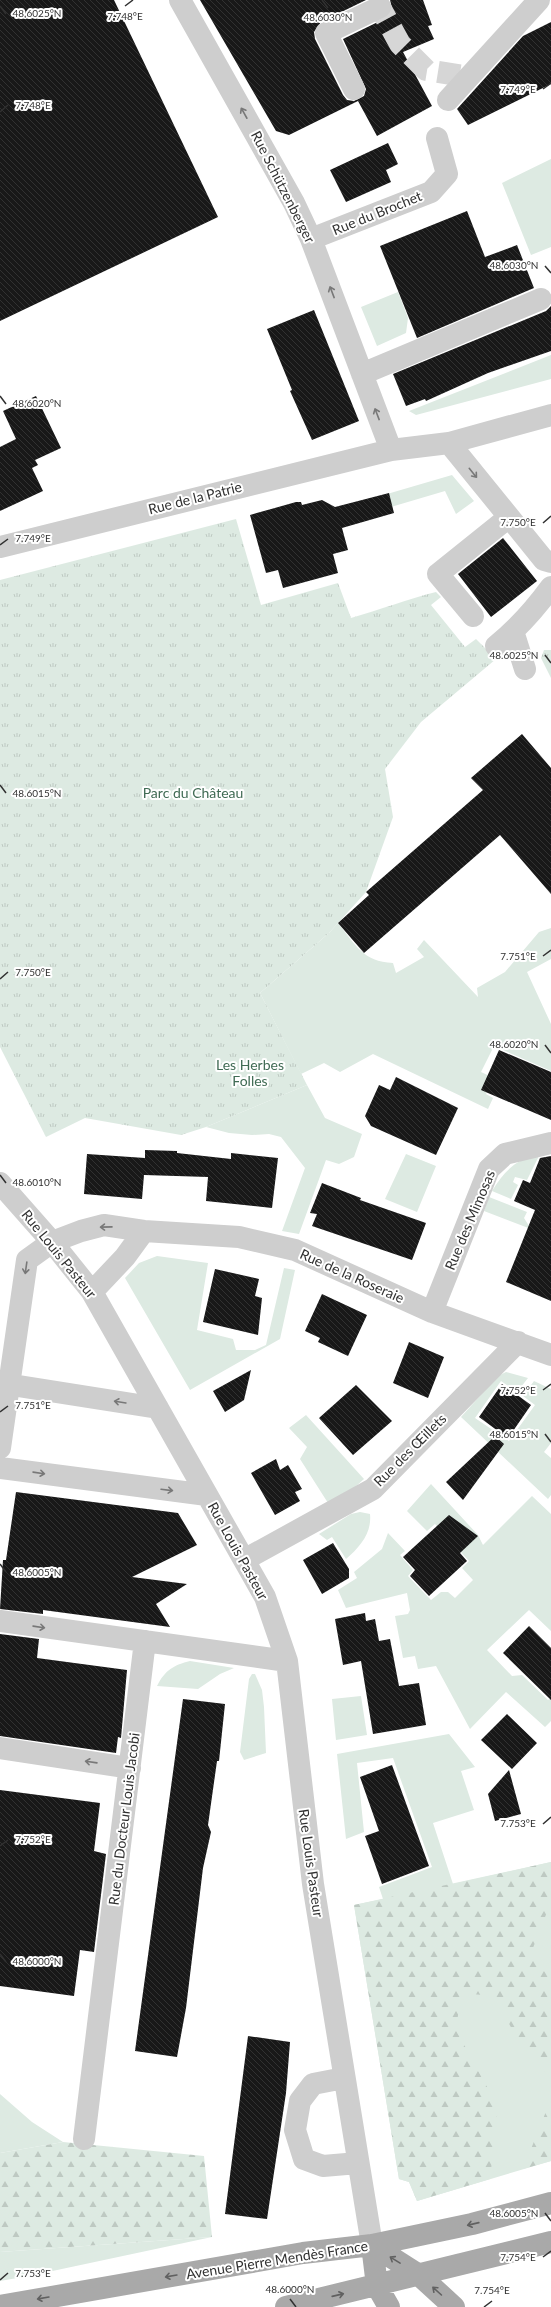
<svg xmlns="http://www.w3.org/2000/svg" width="551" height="2307" font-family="Lato,sans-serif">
	<defs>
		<pattern id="forest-firs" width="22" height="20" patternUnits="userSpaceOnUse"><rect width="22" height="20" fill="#ddeae2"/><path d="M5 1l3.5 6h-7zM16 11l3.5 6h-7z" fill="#bec9c2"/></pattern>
		<pattern id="park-tufts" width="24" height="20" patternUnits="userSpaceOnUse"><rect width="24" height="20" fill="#ddeae2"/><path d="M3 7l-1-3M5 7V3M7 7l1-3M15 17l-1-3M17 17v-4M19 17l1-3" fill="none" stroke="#bec9c2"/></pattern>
		<pattern id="building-back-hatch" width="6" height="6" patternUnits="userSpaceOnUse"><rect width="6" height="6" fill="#181818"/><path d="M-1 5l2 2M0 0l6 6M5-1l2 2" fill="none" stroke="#313131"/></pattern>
	</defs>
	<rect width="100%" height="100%" fill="#fff"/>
	<path fill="#ddeae2" d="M 551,159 L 551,247 L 531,255 L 502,183 Z
		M 398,292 L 408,318 L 406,333 L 377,346 L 361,307 Z
		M 551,355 L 551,379 L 416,415 L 409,411 Z
		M 452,475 L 474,501 L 456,514 L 445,491 L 374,512 L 370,499 Z
		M 338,923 C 355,944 363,962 393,963 L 396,973 L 424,957 L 417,949 L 424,940 L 478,997 L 477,988 L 505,972 L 539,932 L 551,928 L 551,959 L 527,972 L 551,1024 L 551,1071 L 494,1046 L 481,1072 L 494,1078 L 486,1094 L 493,1098 L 488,1109 L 373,1054 L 340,1072 L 324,1063 L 301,1074 L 260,993 L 329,933 Z
		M 307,1085 L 325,1118 L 362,1134 L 354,1157 L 339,1164 L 326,1160 L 299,1234 L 282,1231 L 305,1168 L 281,1137 L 269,1134 L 252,1135 L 229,1133 L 206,1127 Z
		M 406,1154 L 436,1166 L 417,1212 L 385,1199 Z
		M 540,1154 L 527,1180 L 515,1177 L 513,1182 L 518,1185 L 511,1199 L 492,1191 C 504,1171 516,1159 540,1154 Z
		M 489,1197 L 527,1212 L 524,1218 L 531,1229 L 484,1211 Z
		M 157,1256 L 208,1263 L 197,1330 L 233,1339 L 236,1350 L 255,1350 L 266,1345 L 284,1268 L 295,1270 L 280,1339 L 190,1390 L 125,1278 L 139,1263 Z
		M 506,1372 L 528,1378 L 517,1392 L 501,1381 L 475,1418 L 509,1441 L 535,1405 L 523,1396 L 534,1381 L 551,1389 L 551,1443 L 544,1452 L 551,1458 L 551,1495 L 548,1499 L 461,1417 L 498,1376 Z
		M 306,1415 L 364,1479 L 354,1488 L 328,1503 L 300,1459 L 307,1447 L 289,1428 Z
		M 431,1484 L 478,1535 L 483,1545 L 532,1496 L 551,1514 L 551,1631 L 529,1610 L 487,1650 L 512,1676 L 522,1675 L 548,1700 L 551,1698 L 551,1721 L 545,1727 L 506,1692 L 470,1729 L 436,1666 L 418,1669 L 415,1656 L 403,1658 L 395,1616 L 408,1614 L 410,1610 L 407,1593 L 346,1608 L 338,1590 L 357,1578 L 354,1572 L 382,1549 L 388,1533 L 405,1551 L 400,1555 L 413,1570 L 408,1576 L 431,1600 L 441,1592 L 448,1592 L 455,1598 L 473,1580 L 462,1568 L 469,1561 L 435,1524 L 427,1531 L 407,1511 Z
		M 360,1512 L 370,1514 C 372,1533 360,1547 346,1559 L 332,1537 L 327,1540 L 319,1534 L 351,1514 Z
		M 190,1661 L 234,1668 L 220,1674 L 198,1689 L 157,1686 C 165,1670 174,1665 190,1661 Z
		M 252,1674 L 255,1674 L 262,1690 L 264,1707 L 266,1753 L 244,1760 L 240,1752 L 249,1679 Z
		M 361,1696 L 367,1735 L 336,1740 L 332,1699 Z
		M 449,1734 L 475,1767 L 461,1771 L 474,1810 L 433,1823 L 453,1884 L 551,1862 L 551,2161 L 417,2201 L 409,2182 L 399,2179 L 354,1905 L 383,1899 L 379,1887 L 432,1867 L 393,1758 L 357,1763 L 364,1832 L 346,1839 L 337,1754 Z
		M 0,2094 L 32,2122 L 63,2142 L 0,2153 Z
		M 212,2237 L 29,2276 L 0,2281 L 0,2252 Z"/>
	<path fill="url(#forest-firs)" d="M 551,1862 L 551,1910 L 547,1912 L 531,1953 L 551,1980 L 551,2078 L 520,2044 L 494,1996 L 461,1993 L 456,2030 L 498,2107 L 490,2179 L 417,2201 L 409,2182 L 399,2179 L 354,1905 Z
		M 551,2099 L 551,2161 L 523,2169 Z
		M 63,2142 L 204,2156 L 212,2237 L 0,2252 L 0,2153 Z"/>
	<path fill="url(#park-tufts)" d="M 236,519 L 261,605 L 338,583 L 351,618 C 380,610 407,599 436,592 L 441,597 L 431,605 L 465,647 L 476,639 L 496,659 L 421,722 L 385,769 L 393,817 L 366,892 L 329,933 L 260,993 L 307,1085 L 206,1127 L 181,1135 L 85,1118 L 46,1137 L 0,1047 L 0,580 Z
		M 544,650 L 551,650 L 551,678 L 541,658 Z"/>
	<path fill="url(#building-back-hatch)" d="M 0,0 L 114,0 L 218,217 L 0,321 Z
		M 200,0 L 366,0 L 321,22 L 314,32 L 315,39 L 343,95 L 347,100 L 354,101 L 364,96 L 366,89 L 343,39 L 386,18 L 392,8 L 390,0 L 423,0 L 432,25 L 428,26 L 434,39 L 403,52 L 432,106 L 377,136 L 358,101 L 289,135 L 276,131 Z
		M 551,22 L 551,84 L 468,125 L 457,109 L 523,36 Z
		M 388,143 L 398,164 L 386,170 L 391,182 L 346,202 L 330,170 Z
		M 467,211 L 485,257 L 517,245 L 534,288 L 417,338 L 380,246 Z
		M 551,306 L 551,351 L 488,373 L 426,401 L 425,399 L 406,406 L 393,374 L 546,311 Z
		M 314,310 L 359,421 L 312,440 L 290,391 L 292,390 L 267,329 Z
		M 36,396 L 61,448 L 35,460 L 38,465 L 32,468 L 43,491 L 0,511 L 0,447 L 16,439 L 3,411 Z
		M 389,493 L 394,513 L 342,528 L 348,550 L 333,554 L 338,573 L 283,588 L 278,570 L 266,573 L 250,515 L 296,502 L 301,502 L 302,505 L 322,500 L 335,507 Z
		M 503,538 L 537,581 L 491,617 L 458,574 Z
		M 522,734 L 551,768 L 551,894 L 500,835 L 364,953 L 338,923 L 369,895 L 366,892 L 483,790 L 471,778 Z
		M 499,1050 L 551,1072 L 551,1120 L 481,1090 Z
		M 396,1077 L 458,1108 L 436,1155 L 371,1126 L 365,1116 L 379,1085 L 390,1090 Z
		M 145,1150 L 177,1151 L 177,1153 L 231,1159 L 231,1153 L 278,1158 L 272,1208 L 206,1201 L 208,1177 L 144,1175 L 142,1199 L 84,1194 L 87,1154 L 145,1158 Z
		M 551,1156 L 551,1301 L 506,1282 L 535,1210 L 514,1201 L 523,1180 L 530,1183 L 540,1158 Z
		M 322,1183 L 361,1198 L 360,1200 L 426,1223 L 412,1260 L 312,1226 L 317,1214 L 310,1213 Z
		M 215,1269 L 259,1279 L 255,1296 L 262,1298 L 258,1335 L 203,1322 Z
		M 322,1294 L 367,1315 L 348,1356 L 318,1342 L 320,1338 L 305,1331 Z
		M 409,1342 L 444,1357 L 428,1398 L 393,1383 Z
		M 251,1370 L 244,1400 L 225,1412 L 213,1391 Z
		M 502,1384 L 531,1405 L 511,1434 L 502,1434 L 479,1417 Z
		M 356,1385 L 392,1421 L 353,1455 L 319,1418 Z
		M 495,1436 L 504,1444 L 463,1500 L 446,1482 Z
		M 276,1459 L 280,1470 L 288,1465 L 302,1489 L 295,1492 L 300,1501 L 275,1515 L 251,1473 Z
		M 16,1492 L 178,1513 L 197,1545 L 132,1577 L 187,1584 L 156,1604 L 170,1627 L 43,1610 L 43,1614 L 0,1609 L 3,1560 L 6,1560 Z
		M 449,1515 L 478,1536 L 460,1553 L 467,1561 L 429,1596 L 410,1576 L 415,1570 L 403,1557 Z
		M 333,1543 L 349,1569 L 349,1578 L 322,1594 L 303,1560 Z
		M 365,1613 L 366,1621 L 375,1619 L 379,1641 L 390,1639 L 399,1686 L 419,1683 L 426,1725 L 373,1734 L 361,1661 L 343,1665 L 335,1619 Z
		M 529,1626 L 551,1648 L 551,1700 L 503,1653 Z
		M 0,1634 L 39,1639 L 37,1658 L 127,1670 L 121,1738 L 118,1737 L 116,1753 L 0,1736 Z
		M 183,1699 L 225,1704 L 219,1761 L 217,1761 L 208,1825 L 211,1832 L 203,1868 L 186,2008 L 177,2057 L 135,2051 Z
		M 507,1714 L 537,1743 L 512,1769 L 481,1740 Z
		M 392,1765 L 429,1866 L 382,1884 L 365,1836 L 379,1831 L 360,1777 Z
		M 509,1770 L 521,1814 L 495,1821 L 488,1794 Z
		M 0,1790 L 100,1803 L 94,1851 L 106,1854 L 94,1952 L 80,1950 L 74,1996 L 0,1986 Z
		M 248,2036 L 290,2042 L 286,2093 L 267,2219 L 225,2214 Z"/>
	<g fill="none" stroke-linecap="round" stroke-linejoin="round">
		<path stroke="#d6d6d6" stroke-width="22" stroke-dasharray="22 11" stroke-linecap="butt" d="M 376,0 L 400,44 L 426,70 L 470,77"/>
		<path stroke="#cecece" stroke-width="22" d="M 180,0 L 294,203 L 311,239 L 391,450
			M 354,89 L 326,33 L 380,7
			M 448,100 L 539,0
			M 311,239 L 431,192 L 447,174 L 437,138
			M 362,374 L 541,299
			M 449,443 L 544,560 L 551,562
			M 0,547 L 391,450 L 449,443 L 551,415
			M 473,616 L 438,574 L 509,517
			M 513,631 L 525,669
			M 496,646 C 517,629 535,609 551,587
			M 0,1183 L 52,1242 L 92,1292 L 265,1597 L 287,1661 L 313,1884 L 372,2245
			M 92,1292 L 125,1257 L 144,1231
			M 432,1312 L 489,1169 L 505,1154 L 551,1143
			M 0,1383 L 158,1408
			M 0,1448 L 27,1260 L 52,1242 L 81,1231 L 104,1225 L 144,1231 L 239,1237 L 295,1250 L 432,1312 L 551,1355
			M 0,1468 L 207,1495
			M 244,1560 L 373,1489 L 518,1342
			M 0,1621 L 287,1661
			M 0,1748 L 130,1768
			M 344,2078 L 313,2084 L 300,2101 L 295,2130 L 304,2159 L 323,2166 L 358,2163
			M 84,2139 L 145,1641"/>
		<path stroke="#a9a9a9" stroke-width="22" d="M 372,2245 L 419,2275 L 454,2307
			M 372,2245 L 377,2286 L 389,2307
			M 0,2306 L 303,2253 L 372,2245 L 472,2224 L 551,2203
			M 286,2307 L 551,2242"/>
	</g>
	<defs><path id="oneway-shaft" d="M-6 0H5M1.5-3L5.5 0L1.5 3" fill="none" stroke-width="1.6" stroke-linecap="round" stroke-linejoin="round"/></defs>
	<g stroke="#787878">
		<use href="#oneway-shaft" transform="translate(244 113) rotate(-119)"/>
		<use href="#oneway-shaft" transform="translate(332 292) rotate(-111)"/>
		<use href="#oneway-shaft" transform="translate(377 414) rotate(-111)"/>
		<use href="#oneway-shaft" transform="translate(473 473) rotate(51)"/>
		<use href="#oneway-shaft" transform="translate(106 1227) rotate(179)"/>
		<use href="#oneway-shaft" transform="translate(26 1268) rotate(98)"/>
		<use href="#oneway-shaft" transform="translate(120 1402) rotate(-171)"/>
		<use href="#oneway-shaft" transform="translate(39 1473) rotate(8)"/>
		<use href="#oneway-shaft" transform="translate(167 1490) rotate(7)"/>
		<use href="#oneway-shaft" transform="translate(39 1627) rotate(8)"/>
		<use href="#oneway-shaft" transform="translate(91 1762) rotate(-172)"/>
	</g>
	<g stroke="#616161">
		<use href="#oneway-shaft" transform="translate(473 2224) rotate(167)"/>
		<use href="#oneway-shaft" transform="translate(395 2260) rotate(-148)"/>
		<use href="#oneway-shaft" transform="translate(171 2276) rotate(170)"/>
		<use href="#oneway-shaft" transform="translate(437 2291) rotate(-138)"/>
		<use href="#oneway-shaft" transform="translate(338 2295) rotate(-13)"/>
		<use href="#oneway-shaft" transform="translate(43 2298) rotate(170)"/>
	</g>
	<path fill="none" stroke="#313131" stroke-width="1.5" d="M 322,0 L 328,8M 0,6 L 6,14M 125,6 L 133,0M 543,89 L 551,83M 0,112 L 8,105M 545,266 L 551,273M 0,396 L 6,404M 543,523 L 551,516M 0,545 L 8,539M 545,655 L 551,663M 0,785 L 6,793M 543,956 L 551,950M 0,979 L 8,972M 545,1045 L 551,1053M 0,1175 L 6,1183M 543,1390 L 551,1384M 0,1412 L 8,1406M 545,1434 L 551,1442M 0,1564 L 6,1572M 543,1824 L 551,1817M 0,1846 L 8,1840M 0,1954 L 6,1962M 545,2213 L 551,2221M 543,2257 L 551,2251M 0,2280 L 8,2273M 290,2299 L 296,2307M 484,2307 L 492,2301"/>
	<g text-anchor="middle" stroke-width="4" stroke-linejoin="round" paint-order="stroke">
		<g font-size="14" fill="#313131" stroke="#fff">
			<text transform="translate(283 187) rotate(63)" y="5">Rue Schützenberger</text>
			<text transform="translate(377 213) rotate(-22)" y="5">Rue du Brochet</text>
			<text transform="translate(195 498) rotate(-14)" y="5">Rue de la Patrie</text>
			<text transform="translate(470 1220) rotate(-67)" y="5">Rue des Mimosas</text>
			<text transform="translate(59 1254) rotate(51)" y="5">Rue Louis Pasteur</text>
			<text transform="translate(352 1276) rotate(24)" y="5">Rue de la Roseraie</text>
			<text transform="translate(410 1450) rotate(-45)" y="5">Rue des Œillets</text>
			<text transform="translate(238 1551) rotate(61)" y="5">Rue Louis Pasteur</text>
			<text transform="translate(124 1819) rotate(-83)" y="5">Rue du Docteur Louis Jacobi</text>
			<text transform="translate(311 1863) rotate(82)" y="5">Rue Louis Pasteur</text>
			<text transform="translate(277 2260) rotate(-9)" y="5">Avenue Pierre Mendès France</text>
		</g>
		<g font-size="14" fill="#406b54" stroke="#fff">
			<text x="193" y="798">Parc du Château</text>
			<text x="250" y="1070">Les Herbes<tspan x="250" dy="16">Folles</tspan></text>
		</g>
	</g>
	<g font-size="10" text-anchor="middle" fill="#313131" stroke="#fff" stroke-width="4" stroke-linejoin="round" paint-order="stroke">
		<text x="37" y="17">48.6025°N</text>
		<text x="125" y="20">7.748°E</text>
		<text x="328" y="21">48.6030°N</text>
		<text x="518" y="93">7.749°E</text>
		<text x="33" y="109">7.748°E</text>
		<text x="514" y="269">48.6030°N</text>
		<text x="37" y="407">48.6020°N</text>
		<text x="518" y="526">7.750°E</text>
		<text x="33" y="542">7.749°E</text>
		<text x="514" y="659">48.6025°N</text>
		<text x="37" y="797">48.6015°N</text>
		<text x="518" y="960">7.751°E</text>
		<text x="33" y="976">7.750°E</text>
		<text x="514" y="1048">48.6020°N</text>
		<text x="37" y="1186">48.6010°N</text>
		<text x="518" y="1394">7.752°E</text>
		<text x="33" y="1409">7.751°E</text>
		<text x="514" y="1438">48.6015°N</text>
		<text x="37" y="1576">48.6005°N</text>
		<text x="518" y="1827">7.753°E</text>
		<text x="33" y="1843">7.752°E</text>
		<text x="37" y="1965">48.6000°N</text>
		<text x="514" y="2217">48.6005°N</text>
		<text x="518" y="2261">7.754°E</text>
		<text x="33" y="2277">7.753°E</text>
		<text x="290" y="2293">48.6000°N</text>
		<text x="492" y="2294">7.754°E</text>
	</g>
</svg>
